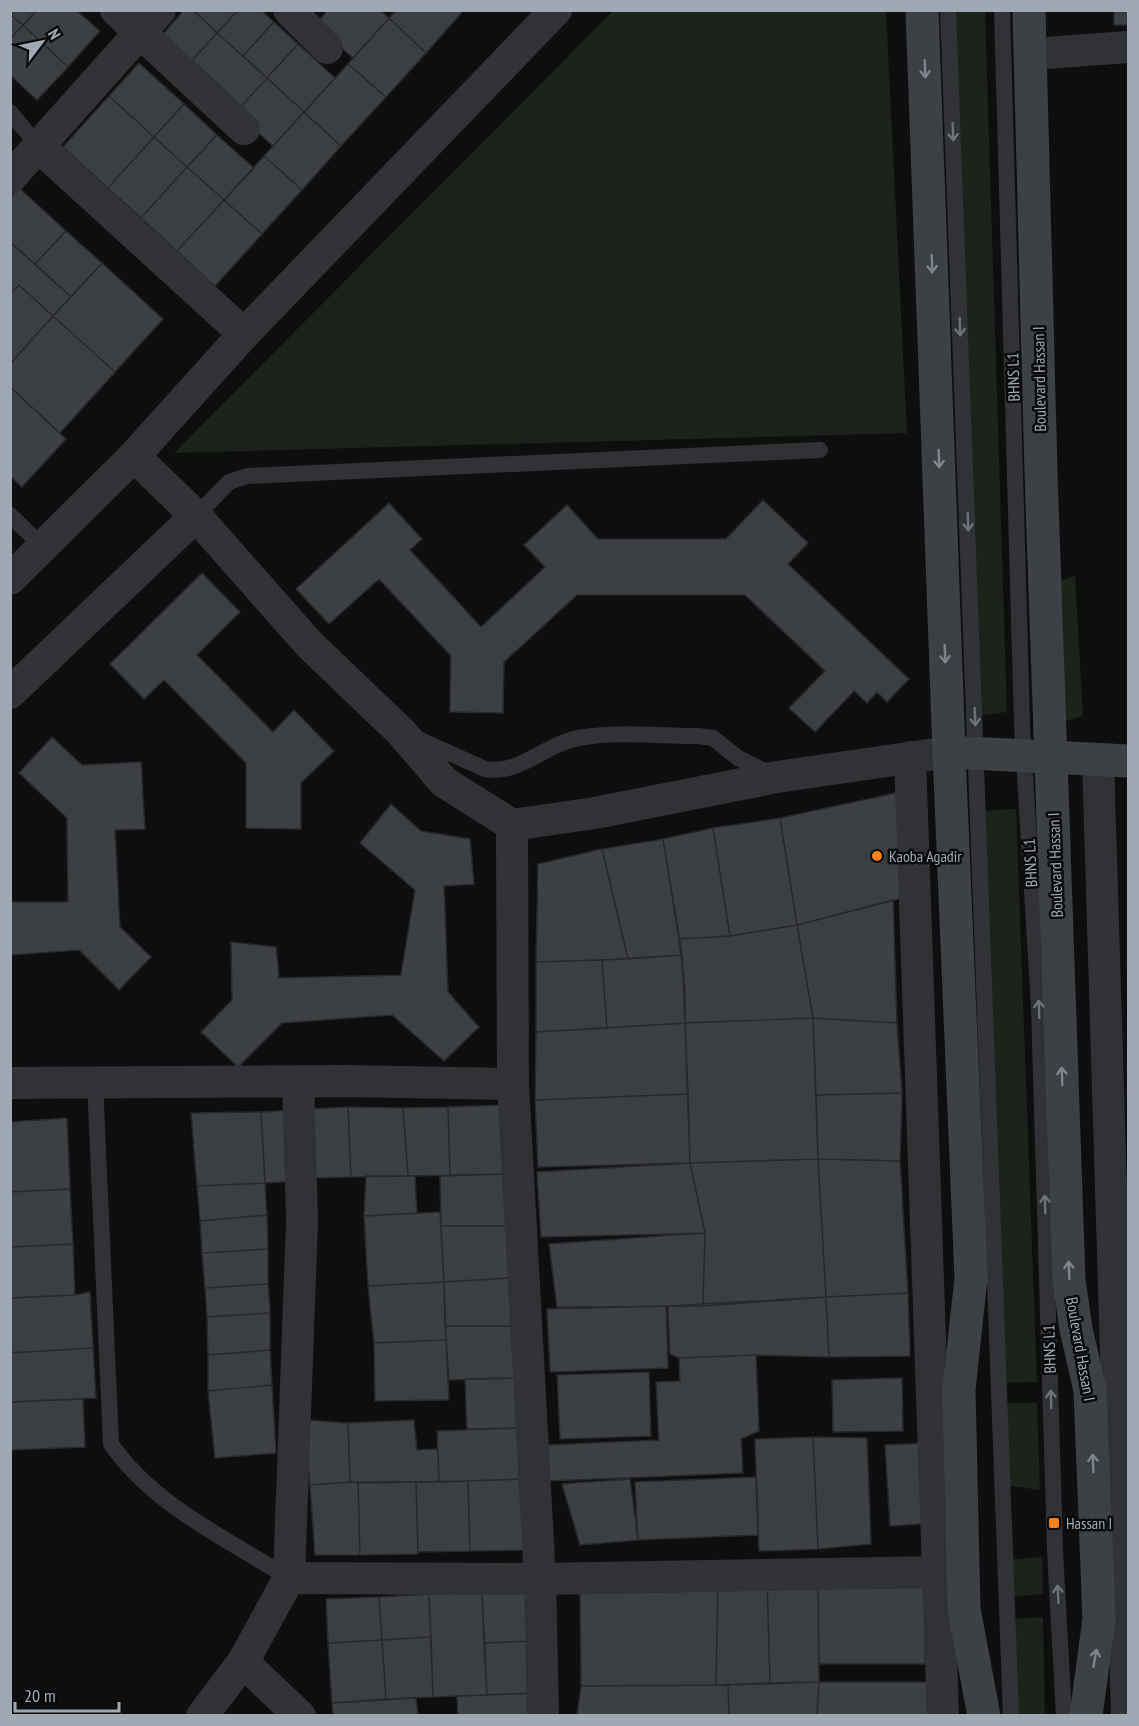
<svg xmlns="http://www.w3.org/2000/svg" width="1139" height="1726" font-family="'PT Sans Narrow',sans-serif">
	<rect width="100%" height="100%" fill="#0f0f10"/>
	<path fill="#1b231b" d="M 614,10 L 886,11 L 907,433 L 174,453 Z
		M 946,11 L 985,11 L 1007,712 L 978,716 Z
		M 1075,575 L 1083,716 L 1065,721 L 1054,584 Z
		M 1016,809 L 1037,1382 L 999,1383 L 974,811 Z
		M 1000,1403 L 1037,1403 L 1040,1490 L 1004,1485 Z
		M 1042,1557 L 1043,1594 L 1006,1597 L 1004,1560 Z
		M 1043,1617 L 1045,1715 L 1010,1715 L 1007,1619 Z"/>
	<path fill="#3d4043" stroke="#29292d" stroke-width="1.5" d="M 10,10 L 37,10 L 23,25 L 10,14 Z
		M 37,10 L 76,10 L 100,31 L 68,67 L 23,25 Z
		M 184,10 L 193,10 L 217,33 L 186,67 L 157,41 Z
		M 193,10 L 238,10 L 217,33 Z
		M 238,10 L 261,10 L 274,22 L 243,56 L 217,33 Z
		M 328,10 L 380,10 L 389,18 L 353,58 L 316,24 Z
		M 396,10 L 464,10 L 426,53 L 389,18 Z
		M 1114,10 L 1128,10 L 1128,25 L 1114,25 Z
		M 10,14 L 23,25 L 10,39 Z
		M 389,18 L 426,53 L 386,97 L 348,64 Z
		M 274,22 L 298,44 L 267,78 L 243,56 Z
		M 23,25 L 68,67 L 37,100 L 10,75 L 10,39 Z
		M 217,33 L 267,78 L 236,112 L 186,67 Z
		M 298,44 L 335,78 L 304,112 L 267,78 Z
		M 139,63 L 184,104 L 154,137 L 109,96 Z
		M 348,64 L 386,97 L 341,146 L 304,112 Z
		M 267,78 L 304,112 L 273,146 L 236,112 Z
		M 109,96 L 154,137 L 108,188 L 63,147 Z
		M 184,104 L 217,135 L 187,167 L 154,137 Z
		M 304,112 L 341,146 L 302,190 L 264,156 Z
		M 217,135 L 254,168 L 224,200 L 187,167 Z
		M 154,137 L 187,167 L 141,218 L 108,188 Z
		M 264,156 L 302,190 L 262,234 L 224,200 Z
		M 187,167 L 224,200 L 177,251 L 141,218 Z
		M 19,188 L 66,231 L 35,264 L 10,242 L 10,198 Z
		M 224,200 L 262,234 L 215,286 L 177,251 Z
		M 66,231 L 102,263 L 71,297 L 35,264 Z
		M 10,242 L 71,297 L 53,316 L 19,285 L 10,294 Z
		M 102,263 L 163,319 L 115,372 L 53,316 Z
		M 19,285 L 53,316 L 10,364 L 10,294 Z
		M 53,316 L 115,372 L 60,433 L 10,387 L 10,364 Z
		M 10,387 L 66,439 L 22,487 L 10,476 Z
		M 763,500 L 808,543 L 788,564 L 909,679 L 887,702 L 877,692 L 867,703 L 854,691 L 815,732 L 789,708 L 825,671 L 745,595 L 577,595 L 504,662 L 503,713 L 450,712 L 451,656 L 379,579 L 329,624 L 296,589 L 389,503 L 422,539 L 410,550 L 481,627 L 545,567 L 524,545 L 567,505 L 598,539 L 726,539 Z
		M 202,573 L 240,612 L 197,655 L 273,732 L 294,710 L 334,751 L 301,783 L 301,829 L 246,828 L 246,763 L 164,680 L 144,699 L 110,664 Z
		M 52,737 L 82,765 L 141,762 L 145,829 L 115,830 L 120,927 L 151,957 L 119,990 L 79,950 L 10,955 L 10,902 L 68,902 L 67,818 L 19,773 Z
		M 896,793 L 903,898 L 797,925 L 780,818 Z
		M 391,804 L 421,831 L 470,839 L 474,884 L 444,886 L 448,992 L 479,1027 L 444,1061 L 392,1015 L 282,1023 L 238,1067 L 201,1032 L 232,1000 L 231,942 L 276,947 L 279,978 L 401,975 L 415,890 L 360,843 Z
		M 780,818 L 797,925 L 730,936 L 713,828 Z
		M 713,828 L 730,936 L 679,939 L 663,839 Z
		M 663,839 L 682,955 L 628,959 L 602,849 Z
		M 602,849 L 628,959 L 536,962 L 538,864 Z
		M 893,900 L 897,1023 L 813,1018 L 797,925 Z
		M 797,925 L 813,1018 L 685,1023 L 685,988 L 679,939 L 730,936 Z
		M 682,955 L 685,1023 L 607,1028 L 602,960 Z
		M 602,960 L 607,1028 L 536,1032 L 536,962 Z
		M 813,1018 L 897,1023 L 902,1093 L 816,1095 Z
		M 813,1018 L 818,1159 L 690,1163 L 685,1023 Z
		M 685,1023 L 688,1094 L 535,1100 L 536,1032 Z
		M 902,1093 L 900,1161 L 818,1159 L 816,1095 Z
		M 688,1094 L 690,1163 L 538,1167 L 535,1100 Z
		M 503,1105 L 508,1174 L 450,1175 L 448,1107 Z
		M 348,1107 L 403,1108 L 408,1176 L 351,1177 Z
		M 348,1107 L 351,1177 L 311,1178 L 308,1109 Z
		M 448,1107 L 450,1175 L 408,1176 L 403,1108 Z
		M 294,1110 L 298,1181 L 265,1183 L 261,1112 Z
		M 261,1112 L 265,1183 L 197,1186 L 191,1113 Z
		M 67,1118 L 70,1189 L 10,1192 L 10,1122 Z
		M 818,1159 L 900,1161 L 908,1293 L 826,1297 Z
		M 818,1159 L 826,1297 L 703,1306 L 705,1233 L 690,1163 Z
		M 690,1163 L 705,1233 L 541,1237 L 537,1172 Z
		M 508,1174 L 509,1226 L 441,1226 L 440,1176 Z
		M 366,1176 L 415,1176 L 417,1213 L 364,1216 Z
		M 265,1183 L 267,1215 L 200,1221 L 197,1186 Z
		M 70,1189 L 73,1244 L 10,1247 L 10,1192 Z
		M 440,1212 L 444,1282 L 368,1286 L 364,1216 Z
		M 267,1215 L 268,1249 L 202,1253 L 200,1221 Z
		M 441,1226 L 509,1226 L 511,1278 L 444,1282 Z
		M 705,1233 L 703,1306 L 557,1307 L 549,1244 Z
		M 73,1244 L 75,1295 L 10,1298 L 10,1247 Z
		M 268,1249 L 268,1284 L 205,1288 L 202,1253 Z
		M 511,1278 L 514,1326 L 445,1326 L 444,1282 Z
		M 444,1282 L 446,1340 L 374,1343 L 368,1286 Z
		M 268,1284 L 270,1313 L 207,1317 L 205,1288 Z
		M 90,1292 L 93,1348 L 10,1353 L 10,1298 L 75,1295 Z
		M 908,1293 L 910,1356 L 829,1357 L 826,1297 Z
		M 826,1297 L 829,1357 L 756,1355 L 679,1358 L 670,1354 L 668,1306 Z
		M 666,1306 L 668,1368 L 550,1372 L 547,1309 Z
		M 270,1313 L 270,1350 L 208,1355 L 207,1317 Z
		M 445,1326 L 514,1326 L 516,1378 L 449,1380 Z
		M 446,1340 L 449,1400 L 375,1401 L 374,1343 Z
		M 93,1348 L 96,1398 L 10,1402 L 10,1353 Z
		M 270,1350 L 272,1385 L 208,1391 L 208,1355 Z
		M 756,1355 L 759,1431 L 741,1439 L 743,1473 L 549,1481 L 548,1445 L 659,1440 L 656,1382 L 680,1381 L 679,1358 Z
		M 649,1372 L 651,1436 L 560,1439 L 557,1375 Z
		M 516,1378 L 518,1428 L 467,1429 L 465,1379 Z
		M 902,1378 L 903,1431 L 833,1432 L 832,1380 Z
		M 272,1385 L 276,1453 L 215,1458 L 208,1391 Z
		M 83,1399 L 85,1447 L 10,1450 L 10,1402 Z
		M 305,1420 L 348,1423 L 350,1482 L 310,1485 Z
		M 414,1420 L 417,1450 L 438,1449 L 439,1482 L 350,1482 L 348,1423 Z
		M 518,1428 L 521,1479 L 439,1482 L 437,1431 Z
		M 813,1437 L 867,1438 L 871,1544 L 818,1549 Z
		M 813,1437 L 818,1549 L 759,1551 L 755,1439 Z
		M 929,1443 L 934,1523 L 890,1526 L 885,1445 Z
		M 756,1477 L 758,1535 L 638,1540 L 635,1482 Z
		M 521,1479 L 524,1550 L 470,1551 L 468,1481 Z
		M 630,1479 L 638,1540 L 580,1545 L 562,1484 Z
		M 468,1481 L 470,1551 L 418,1552 L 416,1482 Z
		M 350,1482 L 358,1483 L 360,1555 L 315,1555 L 310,1485 Z
		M 416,1482 L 418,1554 L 360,1555 L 358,1483 Z
		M 718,1581 L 767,1581 L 770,1683 L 716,1685 Z
		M 718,1581 L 716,1685 L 581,1686 L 580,1589 Z
		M 767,1581 L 818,1582 L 819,1682 L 770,1683 Z
		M 818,1582 L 925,1582 L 925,1664 L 819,1664 Z
		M 530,1589 L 533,1641 L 484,1643 L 482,1592 Z
		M 482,1592 L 487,1695 L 433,1697 L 429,1594 Z
		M 429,1594 L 431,1637 L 382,1640 L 379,1597 Z
		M 379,1597 L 382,1640 L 328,1643 L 326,1599 Z
		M 431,1637 L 433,1697 L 386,1699 L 382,1640 Z
		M 382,1640 L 386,1699 L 332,1703 L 328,1643 Z
		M 533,1641 L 536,1693 L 487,1695 L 484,1643 Z
		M 819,1682 L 930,1682 L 931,1716 L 817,1716 Z
		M 819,1682 L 817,1716 L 729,1716 L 728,1685 Z
		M 728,1685 L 729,1716 L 577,1716 L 581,1686 Z
		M 536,1693 L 537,1716 L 458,1716 L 457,1696 Z
		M 416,1698 L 418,1716 L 333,1716 L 332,1703 Z"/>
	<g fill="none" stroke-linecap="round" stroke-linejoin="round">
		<path stroke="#303236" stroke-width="16" d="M 948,10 L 1011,1716
			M 1002,10 L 1022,725 L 1039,1007 L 1055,1550 L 1064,1716
			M 10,112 L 39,147
			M 10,515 L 43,547
			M 196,516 L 229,482 L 247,476 L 820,450
			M 416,738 L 485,769 C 521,775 544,744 579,738 C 617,731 660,736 698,736 L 713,738 L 738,758 L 773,775
			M 95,1082 L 111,1444 C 153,1505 227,1539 289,1578"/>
		<path stroke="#303236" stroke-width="32" d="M 116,10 L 244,129
			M 289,10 L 327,48
			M 1032,54 L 1128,47
			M 39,147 L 244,334
			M 10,178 L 160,10
			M 134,456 L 196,516
			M 10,579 L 134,456 L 244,334 L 556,10
			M 10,693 L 196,516 L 310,645 L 401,732 L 444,782 L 512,825 L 595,813 L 777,777 L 949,752
			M 910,757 L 943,1716
			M 1098,759 L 1127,1716
			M 512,825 L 513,1084 L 540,1579 L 543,1716
			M 298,1082 L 302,1221 L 289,1578 L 243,1662 L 300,1716
			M 10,1083 L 344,1081 L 513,1084
			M 289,1578 L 540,1579 L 938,1572
			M 202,1716 L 243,1662"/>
		<path stroke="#3d4146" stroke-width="33" d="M 922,10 L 949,752 L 971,1278 L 959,1389 L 964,1609 L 984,1716
			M 1029,10 L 1041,473 L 1069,1280 L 1076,1329 L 1090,1390 L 1099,1619 L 1086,1716
			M 949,752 L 1128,761"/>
	</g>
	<defs><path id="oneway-shaft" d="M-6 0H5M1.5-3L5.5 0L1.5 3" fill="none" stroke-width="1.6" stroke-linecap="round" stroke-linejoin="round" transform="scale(1.5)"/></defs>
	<g stroke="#7c858d">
		<use href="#oneway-shaft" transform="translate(925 69) rotate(88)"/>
		<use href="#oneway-shaft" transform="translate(932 264) rotate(88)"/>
		<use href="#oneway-shaft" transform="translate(939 459) rotate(88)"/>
		<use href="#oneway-shaft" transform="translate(945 654) rotate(88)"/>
		<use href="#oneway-shaft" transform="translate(1062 1076) rotate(-92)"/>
		<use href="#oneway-shaft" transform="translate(1069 1270) rotate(-92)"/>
		<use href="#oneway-shaft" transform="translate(1093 1463) rotate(-92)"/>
		<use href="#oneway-shaft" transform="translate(1095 1658) rotate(-80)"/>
	</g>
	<g stroke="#6c737b">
		<use href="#oneway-shaft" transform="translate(953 132) rotate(88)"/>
		<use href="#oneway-shaft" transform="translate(960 327) rotate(88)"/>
		<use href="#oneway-shaft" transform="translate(968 522) rotate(88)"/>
		<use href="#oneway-shaft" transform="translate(975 717) rotate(88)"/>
		<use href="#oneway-shaft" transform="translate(1039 1009) rotate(-92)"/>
		<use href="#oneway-shaft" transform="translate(1045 1204) rotate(-92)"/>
		<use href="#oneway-shaft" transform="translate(1051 1399) rotate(-92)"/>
		<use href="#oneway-shaft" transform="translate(1058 1594) rotate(-93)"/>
	</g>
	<g fill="#ff8218" stroke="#0a0a0b" stroke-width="2">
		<circle cx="877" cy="856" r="6"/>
		<rect x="1048" y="1517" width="12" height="12" rx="3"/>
	</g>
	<g text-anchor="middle" stroke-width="5" stroke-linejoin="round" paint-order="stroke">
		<g font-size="16" fill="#9ea9b3" stroke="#0a0a0b">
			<text transform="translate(1013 377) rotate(-92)" y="6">BHNS L1</text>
			<text transform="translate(1039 379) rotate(-91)" y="6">Boulevard Hassan I</text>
			<text transform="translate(1030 863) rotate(-93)" y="6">BHNS L1</text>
			<text transform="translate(1055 865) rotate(-92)" y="6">Boulevard Hassan I</text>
			<text transform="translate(1049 1349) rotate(-92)" y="6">BHNS L1</text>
			<text transform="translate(1081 1349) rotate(80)" y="6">Boulevard Hassan I</text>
		</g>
		<g font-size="16" fill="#9ea9b3" stroke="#0a0a0b" text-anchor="start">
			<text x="889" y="862">Kaoba Agadir</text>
			<text x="1066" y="1529">Hassan I</text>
		</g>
	</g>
	<rect width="1139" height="1726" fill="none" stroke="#9ea9b3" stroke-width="24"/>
	<g transform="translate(42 42) rotate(58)" stroke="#0a0a0b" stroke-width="4.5" paint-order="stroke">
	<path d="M0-4.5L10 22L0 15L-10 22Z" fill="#9ea9b3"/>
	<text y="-9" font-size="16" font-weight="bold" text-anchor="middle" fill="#9ea9b3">N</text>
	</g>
	<path d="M15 1702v9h104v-9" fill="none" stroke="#9ea9b3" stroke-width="3"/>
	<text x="24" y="1702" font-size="18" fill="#9ea9b3" stroke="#0a0a0b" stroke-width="4.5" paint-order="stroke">20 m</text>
</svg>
